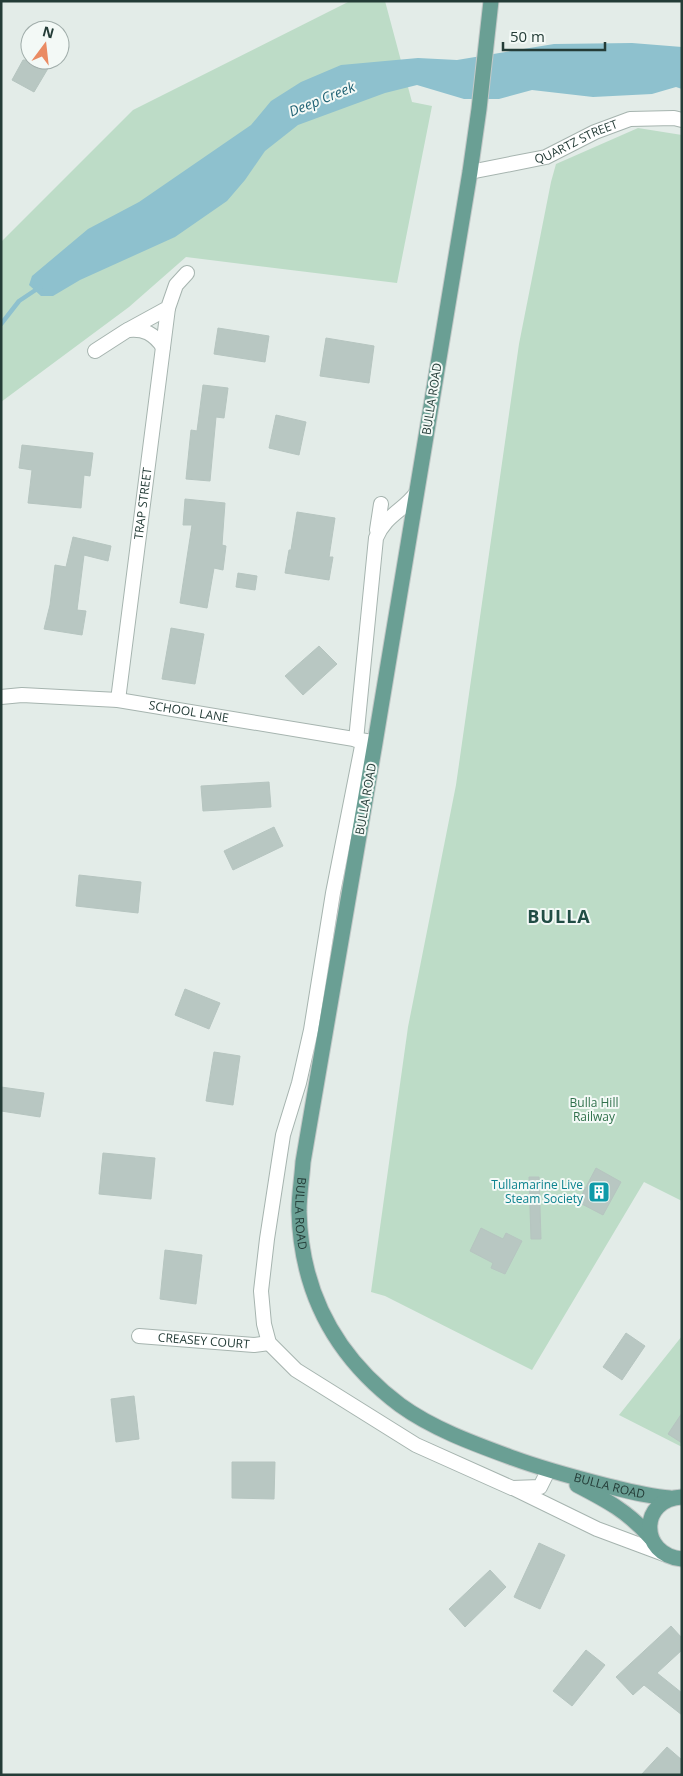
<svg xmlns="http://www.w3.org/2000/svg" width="683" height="1776" font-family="'Open Sans',sans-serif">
	<rect width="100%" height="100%" fill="#e3ece8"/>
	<path fill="#bddcc7" d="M 350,1 L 385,1 L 412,102 L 432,106 L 397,283 L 186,257 L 129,307 L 1,402 L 1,242 L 133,110 Z
		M 638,128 L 682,135 L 682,1201 L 644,1182 L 532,1370 L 385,1296 L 371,1292 L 408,1027 L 456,785 L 519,344 L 551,182 L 556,164 Z
		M 682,1336 L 682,1447 L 619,1415 Z"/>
	<path fill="#8ec1ce" d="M 632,43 L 682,47 L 682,89 L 676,87 L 652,94 L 593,97 L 532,90 L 499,99 L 464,99 L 417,85 L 385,93 L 298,125 L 265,151 L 245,180 L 227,201 L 175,237 L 80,280 L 53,296 L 41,296 L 29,285 L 32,276 L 88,229 L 139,202 L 251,125 L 271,101 L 301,82 L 341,65 L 418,58 L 457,60 L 554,44 Z"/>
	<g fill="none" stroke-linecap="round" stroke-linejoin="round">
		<path stroke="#8ec1ce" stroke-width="4.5" d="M 1,324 L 19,301 L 40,287"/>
	</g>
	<path fill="#b8c7c2" stroke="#b6c5c0" d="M 23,60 L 53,60 L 34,92 L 12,80 Z
		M 218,328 L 269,336 L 265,362 L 214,354 Z
		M 326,338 L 374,346 L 369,383 L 320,376 Z
		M 203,385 L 228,388 L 224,418 L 216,417 L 210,481 L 186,479 L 191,430 L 197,431 Z
		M 276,415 L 306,422 L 299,455 L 269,448 Z
		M 22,445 L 93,453 L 90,476 L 84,475 L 81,508 L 28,503 L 32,470 L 19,468 Z
		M 185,499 L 225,503 L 222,545 L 226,546 L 223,570 L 214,568 L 207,608 L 180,603 L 192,525 L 183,525 Z
		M 297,512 L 335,518 L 329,557 L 333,557 L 329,580 L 285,573 L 289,550 L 291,550 Z
		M 73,537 L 111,546 L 108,561 L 84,555 L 77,610 L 86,611 L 82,635 L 44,629 L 50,605 L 55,565 L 66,567 Z
		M 238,573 L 257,576 L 255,590 L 236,587 Z
		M 171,628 L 204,634 L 195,684 L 162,679 Z
		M 319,646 L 337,664 L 303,695 L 285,676 Z
		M 269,782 L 271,807 L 203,811 L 201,786 Z
		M 274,827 L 283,846 L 233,870 L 224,851 Z
		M 79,875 L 141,882 L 138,913 L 76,906 Z
		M 185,989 L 220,1003 L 209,1029 L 175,1015 Z
		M 214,1052 L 240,1056 L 233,1105 L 206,1101 Z
		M 1,1087 L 44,1093 L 40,1117 L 1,1111 Z
		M 103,1153 L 155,1158 L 151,1199 L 99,1194 Z
		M 596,1168 L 621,1182 L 603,1215 L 578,1202 Z
		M 529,1177 L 539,1177 L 541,1239 L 531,1239 Z
		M 481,1228 L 503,1239 L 506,1233 L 522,1241 L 505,1274 L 491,1268 L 493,1263 L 470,1251 Z
		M 165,1250 L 202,1255 L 196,1304 L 160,1299 Z
		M 626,1333 L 645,1346 L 622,1380 L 603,1367 Z
		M 134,1396 L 139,1439 L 116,1442 L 111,1399 Z
		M 682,1413 L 682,1443 L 668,1434 Z
		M 232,1462 L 275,1462 L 274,1499 L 232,1498 Z
		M 539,1543 L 565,1555 L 540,1609 L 514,1597 Z
		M 490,1570 L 506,1587 L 465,1627 L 449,1609 Z
		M 671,1626 L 682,1638 L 682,1650 L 657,1673 L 682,1693 L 682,1715 L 644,1685 L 633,1695 L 616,1677 Z
		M 586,1650 L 605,1665 L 572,1706 L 553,1691 Z
		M 667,1747 L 682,1760 L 682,1775 L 641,1775 Z"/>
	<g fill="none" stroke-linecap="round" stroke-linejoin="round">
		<g stroke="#a6b4af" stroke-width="16">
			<g id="minor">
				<path id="s1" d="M 470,172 L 546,157 L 595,132 L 630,119 L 674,118 L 682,120"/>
				<path d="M 128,330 C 144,328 154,334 163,347"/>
				<path d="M 95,351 L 126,331 L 168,308 L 176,285 L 187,273"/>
				<path d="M 377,530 L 381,504"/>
				<path id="s2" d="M 1,697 L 22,695 L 118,700 L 372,742"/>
				<path id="s3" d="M 118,700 L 168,308"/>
				<path d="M 356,740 L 376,538 C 386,514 404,511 417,492"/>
				<path d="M 363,741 L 333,893 L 311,1030 L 299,1083 L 283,1135 L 267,1239 L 261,1291 L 264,1324 L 269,1343 L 296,1370 L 416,1445 L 512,1488 L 540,1487 L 548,1471"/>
				<path id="s4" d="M 139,1336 L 254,1345 L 269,1343"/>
				<path d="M 513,1488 L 597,1529 L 664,1554"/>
			</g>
		</g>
		<g stroke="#c2c8c7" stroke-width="17">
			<g id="major">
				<path id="s5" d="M 491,1 L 479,109 L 470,172 L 375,743 L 303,1162 C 302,1178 299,1195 299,1211 C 301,1292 336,1357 400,1405 C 433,1429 475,1444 513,1458 C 543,1469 573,1477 604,1485 C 628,1491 645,1496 670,1498"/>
				<path d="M 577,1485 C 606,1500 629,1512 651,1538"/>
				<path d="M 682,1497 C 639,1499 639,1555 682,1559"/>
			</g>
		</g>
		<use href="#minor" stroke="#fff" stroke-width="14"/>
		<use href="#major" stroke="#6a9f94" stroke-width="15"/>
	</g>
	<defs>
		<g id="building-square" transform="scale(1.125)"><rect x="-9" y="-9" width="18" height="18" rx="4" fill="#0f9aa8" stroke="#f3f9f6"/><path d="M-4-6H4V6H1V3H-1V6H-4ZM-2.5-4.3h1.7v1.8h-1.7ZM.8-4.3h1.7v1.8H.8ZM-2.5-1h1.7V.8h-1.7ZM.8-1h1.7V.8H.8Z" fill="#fff"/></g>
	</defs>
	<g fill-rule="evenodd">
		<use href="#building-square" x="599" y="1192"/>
	</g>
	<g text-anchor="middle" stroke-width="4" stroke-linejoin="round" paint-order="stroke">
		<g font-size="12" fill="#243c37" stroke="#f3f9f6">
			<text dy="4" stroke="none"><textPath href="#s1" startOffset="111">QUARTZ STREET</textPath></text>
			<text transform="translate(432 399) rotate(-81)" y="4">BULLA ROAD</text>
			<text dy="4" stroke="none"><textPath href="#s3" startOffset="198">TRAP STREET</textPath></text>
			<text dy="4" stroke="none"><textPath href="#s2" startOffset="189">SCHOOL LANE</textPath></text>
			<text transform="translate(366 799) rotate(-80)" y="4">BULLA ROAD</text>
			<text dy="4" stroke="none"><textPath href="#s5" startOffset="1228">BULLA ROAD</textPath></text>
			<text dy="4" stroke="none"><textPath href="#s4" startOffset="65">CREASEY COURT</textPath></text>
			<text dy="4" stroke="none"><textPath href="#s5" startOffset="1678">BULLA ROAD</textPath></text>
		</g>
		<g font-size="12" fill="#30714c" stroke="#f3f9f6">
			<text x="594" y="1107">Bulla Hill<tspan x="594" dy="14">Railway</tspan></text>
		</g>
		<g font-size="12" fill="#0d838f" stroke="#f3f9f6" text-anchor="end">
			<text x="583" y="1189">Tullamarine Live<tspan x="583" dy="14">Steam Society</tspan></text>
		</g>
		<g font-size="14" font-style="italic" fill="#216375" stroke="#f3f9f6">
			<text transform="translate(322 99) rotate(-22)" y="5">Deep Creek</text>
		</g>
		<g font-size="18" font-weight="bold" letter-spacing="1" fill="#214d45" stroke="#f3f9f6">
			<text x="559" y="923">BULLA</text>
		</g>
	</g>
	<rect width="683" height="1776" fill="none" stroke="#243c37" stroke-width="5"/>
	<g transform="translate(45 45) rotate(15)"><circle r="24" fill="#f3f9f6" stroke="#a0adaa"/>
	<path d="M0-4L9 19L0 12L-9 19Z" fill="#ea8b63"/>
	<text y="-8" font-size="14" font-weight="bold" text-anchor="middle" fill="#243c37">N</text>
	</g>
	<path d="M503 42v8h102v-8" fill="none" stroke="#243c37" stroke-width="2.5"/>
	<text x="510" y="42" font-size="15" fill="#243c37" stroke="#f3f9f6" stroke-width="4" paint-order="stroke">50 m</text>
</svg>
